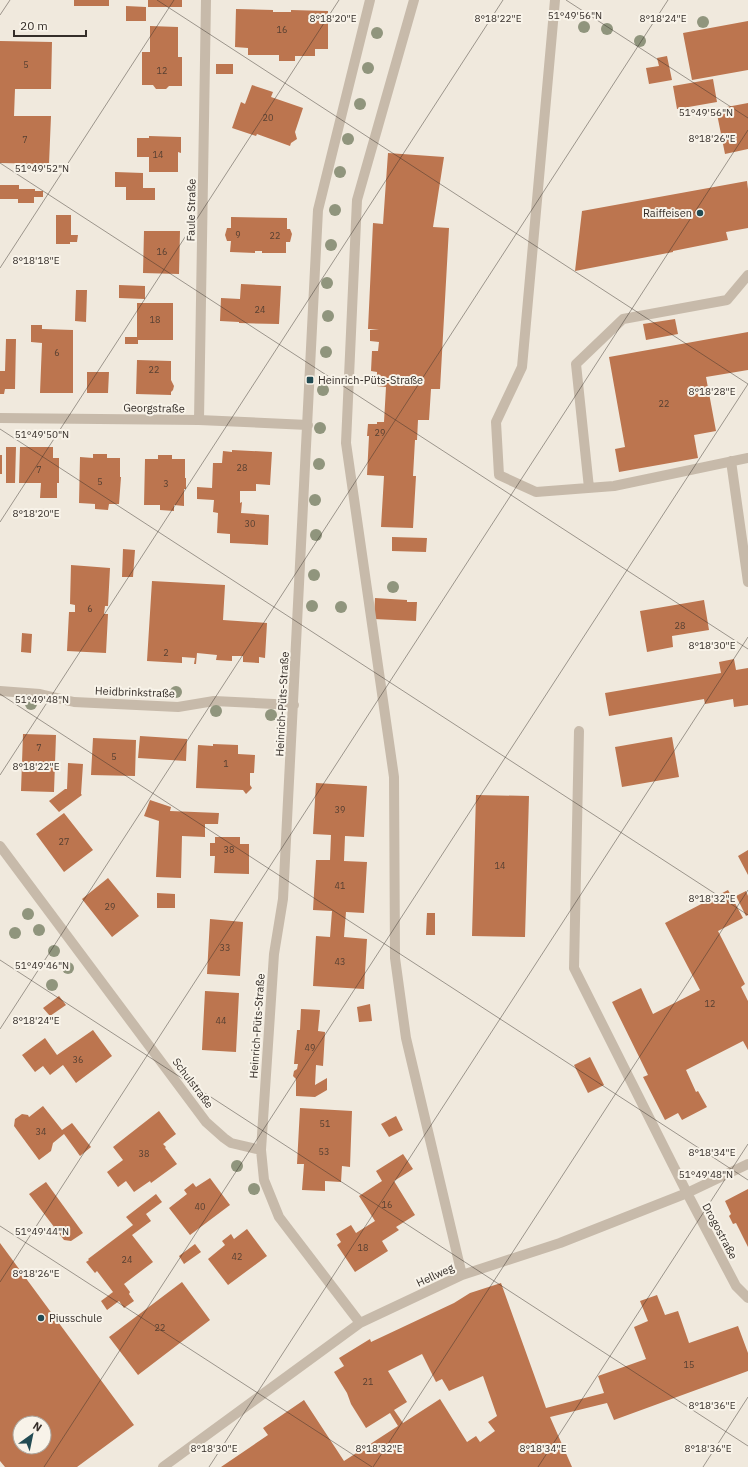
<svg xmlns="http://www.w3.org/2000/svg" width="748" height="1467" font-family="'IBM Plex Sans',sans-serif">
	<rect width="100%" height="100%" fill="#f0e9dd"/>
	<path fill="#bc754f" fill-rule="evenodd" d="M 74,0 L 109,0 L 109,6 L 74,6 Z
		M 148,0 L 182,0 L 182,7 L 148,7 Z
		M 126,6 L 146,7 L 146,21 L 126,21 Z
		M 236,9 L 273,10 L 273,12 L 291,12 L 291,10 L 328,11 L 328,49 L 315,49 L 315,56 L 295,56 L 295,61 L 279,61 L 279,55 L 248,55 L 248,48 L 235,47 Z
		M 748,21 L 748,70 L 692,80 L 683,33 Z
		M 150,26 L 178,27 L 178,57 L 182,57 L 182,86 L 169,86 L 166,89 L 156,89 L 153,85 L 142,85 L 142,52 L 150,52 Z
		M 0,41 L 52,42 L 51,89 L 15,89 L 14,116 L 51,116 L 49,164 L 0,163 Z
		M 667,56 L 672,80 L 649,84 L 646,68 L 659,66 L 657,58 Z
		M 216,64 L 233,64 L 233,74 L 216,74 Z
		M 713,79 L 717,102 L 677,109 L 673,86 Z
		M 252,85 L 273,92 L 271,97 L 303,108 L 295,132 L 297,139 L 291,143 L 290,146 L 257,134 L 256,136 L 232,128 L 241,102 L 245,104 Z
		M 748,103 L 748,149 L 725,154 L 716,109 Z
		M 149,136 L 181,137 L 181,153 L 178,152 L 178,172 L 149,172 L 149,157 L 137,157 L 137,138 L 149,138 Z
		M 388,153 L 444,157 L 433,227 L 449,228 L 440,389 L 431,389 L 429,420 L 418,420 L 417,440 L 415,440 L 413,476 L 416,476 L 413,528 L 381,527 L 384,476 L 367,475 L 369,436 L 367,436 L 368,424 L 377,424 L 377,422 L 384,422 L 386,387 L 377,386 L 377,372 L 371,371 L 372,351 L 378,351 L 379,342 L 370,341 L 370,330 L 379,329 L 368,329 L 373,223 L 383,224 Z
		M 115,172 L 143,173 L 143,188 L 155,188 L 155,200 L 126,200 L 126,187 L 115,187 Z
		M 747,181 L 748,189 L 748,228 L 726,232 L 728,240 L 673,251 L 673,252 L 575,271 L 582,211 Z
		M 0,185 L 19,185 L 19,189 L 35,189 L 35,191 L 43,191 L 43,197 L 34,197 L 34,203 L 18,203 L 18,199 L 0,199 Z
		M 56,215 L 71,215 L 71,235 L 78,235 L 77,242 L 70,242 L 70,244 L 56,244 Z
		M 231,217 L 287,218 L 287,229 L 290,229 L 292,234 L 290,242 L 286,242 L 286,253 L 262,253 L 262,251 L 255,251 L 255,253 L 230,252 L 231,241 L 227,241 L 225,235 L 227,228 L 231,228 Z
		M 144,231 L 180,231 L 179,274 L 143,273 Z
		M 241,284 L 281,286 L 279,324 L 239,323 L 239,322 L 220,321 L 221,298 L 240,299 Z
		M 119,285 L 145,286 L 145,299 L 119,298 Z
		M 76,290 L 87,290 L 86,322 L 75,321 Z
		M 137,303 L 173,303 L 173,340 L 138,340 L 138,344 L 125,344 L 125,337 L 137,337 Z
		M 675,319 L 678,334 L 646,340 L 643,324 Z
		M 31,325 L 42,325 L 42,329 L 73,330 L 73,393 L 40,393 L 42,343 L 31,342 Z
		M 748,332 L 748,370 L 706,377 L 716,431 L 694,435 L 698,458 L 619,472 L 615,449 L 625,447 L 609,357 Z
		M 6,339 L 16,339 L 15,389 L 5,389 L 4,394 L 0,394 L 0,371 L 5,371 Z
		M 137,360 L 171,361 L 171,380 L 174,386 L 173,390 L 171,392 L 171,395 L 136,394 Z
		M 87,372 L 109,372 L 108,393 L 87,393 Z
		M 6,447 L 16,447 L 15,483 L 6,483 Z
		M 20,447 L 53,447 L 53,458 L 59,458 L 59,483 L 57,483 L 57,498 L 40,498 L 41,483 L 19,483 Z
		M 232,450 L 272,452 L 270,485 L 256,484 L 256,491 L 240,491 L 240,503 L 242,502 L 241,513 L 269,515 L 268,545 L 230,543 L 230,534 L 217,533 L 218,513 L 213,512 L 214,500 L 197,499 L 197,487 L 212,488 L 213,463 L 222,463 L 223,451 L 232,452 Z
		M 93,454 L 107,454 L 107,458 L 120,458 L 120,477 L 121,477 L 119,504 L 109,504 L 108,510 L 95,509 L 95,504 L 79,503 L 80,457 L 93,458 Z
		M 0,455 L 2,455 L 2,474 L 0,474 Z
		M 158,455 L 172,455 L 172,459 L 185,459 L 185,478 L 186,478 L 186,489 L 184,489 L 184,506 L 174,505 L 174,511 L 160,510 L 160,505 L 144,505 L 145,459 L 158,459 Z
		M 392,537 L 427,538 L 426,552 L 392,551 Z
		M 123,549 L 135,550 L 133,577 L 122,577 Z
		M 71,565 L 110,568 L 108,606 L 105,606 L 104,614 L 108,614 L 106,653 L 67,651 L 69,612 L 75,612 L 75,605 L 70,604 Z
		M 152,581 L 225,585 L 223,620 L 267,623 L 265,658 L 259,657 L 259,663 L 243,662 L 243,656 L 232,656 L 232,661 L 216,660 L 217,655 L 197,653 L 196,664 L 194,664 L 195,658 L 182,657 L 182,663 L 147,661 Z
		M 375,598 L 407,600 L 407,602 L 417,602 L 416,621 L 374,619 Z
		M 704,600 L 709,630 L 672,636 L 673,647 L 647,652 L 640,611 Z
		M 22,633 L 32,634 L 31,653 L 21,652 Z
		M 734,659 L 736,670 L 748,668 L 748,705 L 734,707 L 733,699 L 705,704 L 704,699 L 609,716 L 605,693 L 721,673 L 719,662 Z
		M 23,734 L 56,735 L 54,792 L 21,791 Z
		M 140,736 L 187,739 L 186,761 L 138,758 Z
		M 672,737 L 679,777 L 622,787 L 615,747 Z
		M 93,738 L 136,740 L 135,776 L 91,775 Z
		M 213,744 L 238,745 L 238,754 L 255,755 L 254,773 L 250,773 L 250,785 L 252,788 L 246,794 L 243,790 L 196,788 L 198,745 L 213,746 Z
		M 68,763 L 83,764 L 81,794 L 82,795 L 59,812 L 49,801 L 65,789 L 67,789 Z
		M 316,783 L 367,786 L 364,837 L 345,836 L 344,861 L 367,862 L 364,913 L 346,912 L 344,937 L 367,939 L 364,989 L 313,986 L 316,936 L 330,937 L 332,911 L 313,910 L 316,860 L 330,860 L 331,835 L 313,834 Z
		M 476,795 L 529,796 L 525,937 L 472,936 Z
		M 150,800 L 171,807 L 170,811 L 219,813 L 218,824 L 205,824 L 205,837 L 182,836 L 181,878 L 156,877 L 159,821 L 144,816 Z
		M 64,813 L 93,850 L 64,872 L 36,834 Z
		M 215,837 L 240,837 L 240,844 L 249,844 L 249,874 L 214,873 L 215,856 L 210,856 L 210,843 L 215,843 Z
		M 748,850 L 748,875 L 738,856 Z
		M 108,878 L 139,916 L 112,937 L 82,899 Z
		M 728,890 L 743,918 L 718,931 L 745,984 L 741,987 L 748,1001 L 748,1050 L 743,1041 L 686,1070 L 696,1092 L 698,1091 L 707,1107 L 682,1120 L 678,1113 L 665,1120 L 643,1077 L 648,1075 L 612,1002 L 641,988 L 653,1014 L 700,990 L 665,923 Z
		M 746,891 L 748,896 L 748,915 L 746,916 L 736,896 Z
		M 157,893 L 175,894 L 175,908 L 157,908 Z
		M 427,913 L 435,913 L 435,935 L 426,935 Z
		M 210,919 L 243,922 L 240,976 L 207,974 Z
		M 205,991 L 239,993 L 236,1052 L 202,1050 Z
		M 59,996 L 66,1005 L 50,1016 L 43,1008 Z
		M 370,1004 L 372,1021 L 359,1022 L 357,1007 Z
		M 301,1009 L 320,1010 L 318,1031 L 325,1032 L 323,1066 L 316,1065 L 315,1085 L 327,1078 L 327,1090 L 315,1097 L 296,1096 L 296,1079 L 293,1076 L 294,1071 L 297,1069 L 298,1064 L 294,1064 L 297,1030 L 300,1030 Z
		M 93,1030 L 112,1056 L 76,1083 L 63,1065 L 50,1075 L 43,1066 L 35,1072 L 22,1055 L 45,1038 L 57,1055 Z
		M 590,1057 L 604,1085 L 588,1093 L 574,1065 Z
		M 43,1106 L 62,1130 L 72,1123 L 91,1147 L 80,1156 L 64,1134 L 53,1143 L 51,1151 L 39,1160 L 14,1126 L 15,1119 L 22,1114 L 28,1115 L 29,1117 Z
		M 300,1108 L 352,1111 L 350,1167 L 342,1166 L 341,1182 L 325,1181 L 325,1191 L 302,1190 L 304,1164 L 297,1164 Z
		M 159,1111 L 176,1134 L 163,1144 L 166,1147 L 165,1148 L 177,1164 L 151,1183 L 150,1181 L 134,1192 L 126,1181 L 118,1187 L 107,1172 L 123,1160 L 113,1147 Z
		M 396,1116 L 403,1130 L 389,1137 L 381,1124 Z
		M 403,1154 L 413,1169 L 394,1181 L 415,1215 L 396,1227 L 399,1230 L 382,1241 L 388,1251 L 355,1272 L 337,1245 L 341,1242 L 336,1234 L 351,1225 L 356,1233 L 375,1221 L 359,1196 L 382,1181 L 376,1171 Z
		M 210,1178 L 230,1205 L 190,1235 L 169,1208 L 187,1194 L 184,1190 L 193,1183 L 196,1187 Z
		M 46,1182 L 83,1233 L 71,1241 L 64,1240 L 29,1194 Z
		M 748,1189 L 748,1247 L 736,1223 L 733,1224 L 729,1216 L 731,1214 L 725,1201 Z
		M 156,1194 L 162,1202 L 146,1214 L 151,1221 L 132,1235 L 153,1262 L 124,1284 L 130,1292 L 129,1294 L 134,1301 L 124,1308 L 119,1301 L 107,1310 L 101,1301 L 113,1292 L 97,1271 L 95,1273 L 86,1262 L 89,1260 L 88,1259 L 133,1225 L 126,1217 Z
		M 247,1229 L 267,1256 L 228,1285 L 208,1259 L 225,1245 L 222,1241 L 231,1234 L 234,1239 Z
		M 0,1243 L 134,1425 L 77,1467 L 5,1467 L 0,1461 ZM 20,1423 L 44,1423 L 44,1447 L 20,1447 Z
		M 195,1244 L 201,1252 L 184,1264 L 179,1256 Z
		M 182,1282 L 210,1320 L 138,1375 L 109,1337 Z
		M 501,1283 L 546,1408 L 604,1393 L 598,1376 L 646,1359 L 634,1327 L 648,1321 L 640,1301 L 657,1295 L 665,1315 L 678,1311 L 689,1343 L 738,1326 L 748,1353 L 748,1371 L 614,1420 L 607,1403 L 550,1417 L 572,1467 L 221,1467 L 268,1435 L 263,1428 L 304,1400 L 344,1461 L 398,1426 L 390,1413 L 366,1428 L 351,1404 L 347,1393 L 334,1372 L 344,1366 L 339,1358 L 370,1339 L 371,1342 L 454,1303 L 470,1293 ZM 422,1354 L 436,1382 L 442,1379 L 449,1391 L 483,1376 L 497,1416 L 488,1422 L 495,1431 L 480,1442 L 476,1436 L 467,1442 L 440,1399 L 403,1423 L 394,1410 L 407,1402 L 388,1371 Z"/>
	<g fill="none" stroke-linecap="round" stroke-linejoin="round">
		<path stroke="#c7baaa" stroke-width="10" d="M 414,0 L 357,200 L 346,443 L 394,777 L 395,958 L 406,1038 L 462,1275
			M 555,0 L 522,367 L 496,422 L 499,475 L 536,492 L 614,486 L 748,458
			M 0,418 L 199,420 L 308,425
			M 199,420 L 206,0
			M 731,461 L 748,582
			M 589,488 L 576,364 L 623,319 L 727,300 L 748,275
			M 0,691 L 40,694 L 74,702 L 178,707 L 214,701 L 294,705
			M 579,731 L 574,968 L 687,1193 L 736,1286 L 748,1298
			M 0,846 L 206,1122 L 224,1138 L 231,1143 L 261,1150
			M 360,1323 L 279,1217 L 264,1180 L 261,1150 L 274,954 L 283,899 L 318,210 L 370,0
			M 163,1467 L 360,1323 L 462,1275 L 560,1243 L 687,1193 L 748,1164"/>
	</g>
	<g fill="#90957d">
		<circle cx="703" cy="22" r="6"/>
		<circle cx="584" cy="27" r="6"/>
		<circle cx="607" cy="29" r="6"/>
		<circle cx="377" cy="33" r="6"/>
		<circle cx="640" cy="41" r="6"/>
		<circle cx="368" cy="68" r="6"/>
		<circle cx="360" cy="104" r="6"/>
		<circle cx="348" cy="139" r="6"/>
		<circle cx="340" cy="172" r="6"/>
		<circle cx="335" cy="210" r="6"/>
		<circle cx="331" cy="245" r="6"/>
		<circle cx="327" cy="283" r="6"/>
		<circle cx="328" cy="316" r="6"/>
		<circle cx="326" cy="352" r="6"/>
		<circle cx="323" cy="390" r="6"/>
		<circle cx="320" cy="428" r="6"/>
		<circle cx="319" cy="464" r="6"/>
		<circle cx="315" cy="500" r="6"/>
		<circle cx="316" cy="535" r="6"/>
		<circle cx="314" cy="575" r="6"/>
		<circle cx="393" cy="587" r="6"/>
		<circle cx="312" cy="606" r="6"/>
		<circle cx="341" cy="607" r="6"/>
		<circle cx="176" cy="692" r="6"/>
		<circle cx="31" cy="704" r="6"/>
		<circle cx="216" cy="711" r="6"/>
		<circle cx="271" cy="715" r="6"/>
		<circle cx="28" cy="914" r="6"/>
		<circle cx="39" cy="930" r="6"/>
		<circle cx="15" cy="933" r="6"/>
		<circle cx="54" cy="951" r="6"/>
		<circle cx="68" cy="968" r="6"/>
		<circle cx="52" cy="985" r="6"/>
		<circle cx="237" cy="1166" r="6"/>
		<circle cx="254" cy="1189" r="6"/>
	</g>
	<path fill="none" stroke="#352e29" stroke-width="1" stroke-opacity="0.45" d="M 157,0 L 748,384M 566,0 L 748,118M 0,15 L 10,0M 0,163 L 748,649M 0,268 L 174,0M 0,429 L 748,915M 0,522 L 339,0M 0,694 L 748,1180M 0,775 L 503,0M 0,960 L 748,1446M 0,1029 L 668,0M 0,1226 L 372,1467M 0,1282 L 748,130M 44,1467 L 748,384M 209,1467 L 748,637M 373,1467 L 748,890M 538,1467 L 748,1144M 703,1467 L 748,1397"/>
	<g fill="#224b53" stroke="#f8f3e9" stroke-width="1.5">
		<circle cx="700" cy="213" r="4"/>
		<rect x="306" y="376" width="8" height="8" rx="2"/>
		<circle cx="41" cy="1318" r="4"/>
	</g>
	<g text-anchor="middle" stroke-width="4" stroke-linejoin="round" paint-order="stroke">
		<g font-size="9" fill="#574032">
			<text x="282" y="33">16</text>
			<text x="26" y="68">5</text>
			<text x="162" y="74">12</text>
			<text x="268" y="121">20</text>
			<text x="25" y="143">7</text>
			<text x="158" y="158">14</text>
			<text x="238" y="238">9</text>
			<text x="275" y="239">22</text>
			<text x="162" y="255">16</text>
			<text x="260" y="313">24</text>
			<text x="155" y="323">18</text>
			<text x="57" y="356">6</text>
			<text x="154" y="373">22</text>
			<text x="664" y="407">22</text>
			<text x="380" y="436">29</text>
			<text x="242" y="471">28</text>
			<text x="39" y="473">7</text>
			<text x="100" y="485">5</text>
			<text x="166" y="487">3</text>
			<text x="250" y="527">30</text>
			<text x="90" y="612">6</text>
			<text x="680" y="629">28</text>
			<text x="166" y="656">2</text>
			<text x="39" y="751">7</text>
			<text x="114" y="760">5</text>
			<text x="226" y="767">1</text>
			<text x="340" y="813">39</text>
			<text x="64" y="845">27</text>
			<text x="229" y="853">38</text>
			<text x="500" y="869">14</text>
			<text x="340" y="889">41</text>
			<text x="110" y="910">29</text>
			<text x="225" y="951">33</text>
			<text x="340" y="965">43</text>
			<text x="710" y="1007">12</text>
			<text x="221" y="1024">44</text>
			<text x="310" y="1051">49</text>
			<text x="78" y="1063">36</text>
			<text x="325" y="1127">51</text>
			<text x="41" y="1135">34</text>
			<text x="324" y="1155">53</text>
			<text x="144" y="1157">38</text>
			<text x="387" y="1208">16</text>
			<text x="200" y="1210">40</text>
			<text x="363" y="1251">18</text>
			<text x="237" y="1260">42</text>
			<text x="127" y="1263">24</text>
			<text x="160" y="1331">22</text>
			<text x="689" y="1368">15</text>
			<text x="368" y="1385">21</text>
		</g>
		<g font-size="11" fill="#352e29" stroke="#f8f3e9">
			<text transform="translate(191 210) rotate(-89)" y="4">Faule Straße</text>
			<text transform="translate(154 408) rotate(1)" y="4">Georgstraße</text>
			<text transform="translate(135 692) rotate(2)" y="4">Heidbrinkstraße</text>
			<text transform="translate(282 704) rotate(-87)" y="4">Heinrich-Püts-Straße</text>
			<text transform="translate(257 1026) rotate(-86)" y="4">Heinrich-Püts-Straße</text>
			<text transform="translate(193 1083) rotate(53)" y="4">Schulstraße</text>
			<text transform="translate(720 1231) rotate(62)" y="4">Drogostraße</text>
			<text transform="translate(435 1275) rotate(-25)" y="4">Hellweg</text>
		</g>
		<g font-size="11" fill="#352e29" stroke="#f8f3e9" text-anchor="start">
			<text x="692" y="217" text-anchor="end">Raiffeisen</text>
			<text x="318" y="384">Heinrich-Püts-Straße</text>
			<text x="49" y="1322">Piusschule</text>
		</g>
	</g>
	<g font-size="10" text-anchor="middle" fill="#352e29" stroke="#f8f3e9" stroke-width="4" stroke-linejoin="round" paint-order="stroke">
		<text x="575" y="19">51°49'56"N</text>
		<text x="333" y="22">8°18'20"E</text>
		<text x="498" y="22">8°18'22"E</text>
		<text x="663" y="22">8°18'24"E</text>
		<text x="706" y="116">51°49'56"N</text>
		<text x="712" y="142">8°18'26"E</text>
		<text x="42" y="172">51°49'52"N</text>
		<text x="36" y="264">8°18'18"E</text>
		<text x="712" y="395">8°18'28"E</text>
		<text x="42" y="438">51°49'50"N</text>
		<text x="36" y="517">8°18'20"E</text>
		<text x="712" y="649">8°18'30"E</text>
		<text x="42" y="703">51°49'48"N</text>
		<text x="36" y="770">8°18'22"E</text>
		<text x="712" y="902">8°18'32"E</text>
		<text x="42" y="969">51°49'46"N</text>
		<text x="36" y="1024">8°18'24"E</text>
		<text x="712" y="1156">8°18'34"E</text>
		<text x="706" y="1178">51°49'48"N</text>
		<text x="42" y="1235">51°49'44"N</text>
		<text x="36" y="1277">8°18'26"E</text>
		<text x="712" y="1409">8°18'36"E</text>
		<text x="214" y="1452">8°18'30"E</text>
		<text x="379" y="1452">8°18'32"E</text>
		<text x="543" y="1452">8°18'34"E</text>
		<text x="708" y="1452">8°18'36"E</text>
	</g>
	<g transform="translate(32 1435) rotate(33)"><circle r="19" fill="#f8f3e9" stroke="#aaa49c"/>
	<path d="M0-3L7 15L0 10L-7 15Z" fill="#224b53"/>
	<text y="-6" font-size="11" font-weight="bold" text-anchor="middle" fill="#352e29">N</text>
	</g>
	<path d="M14 30v6h72v-6" fill="none" stroke="#352e29" stroke-width="2"/>
	<text x="20" y="30" font-size="12" fill="#352e29" stroke="#f8f3e9" stroke-width="3" paint-order="stroke">20 m</text>
</svg>
